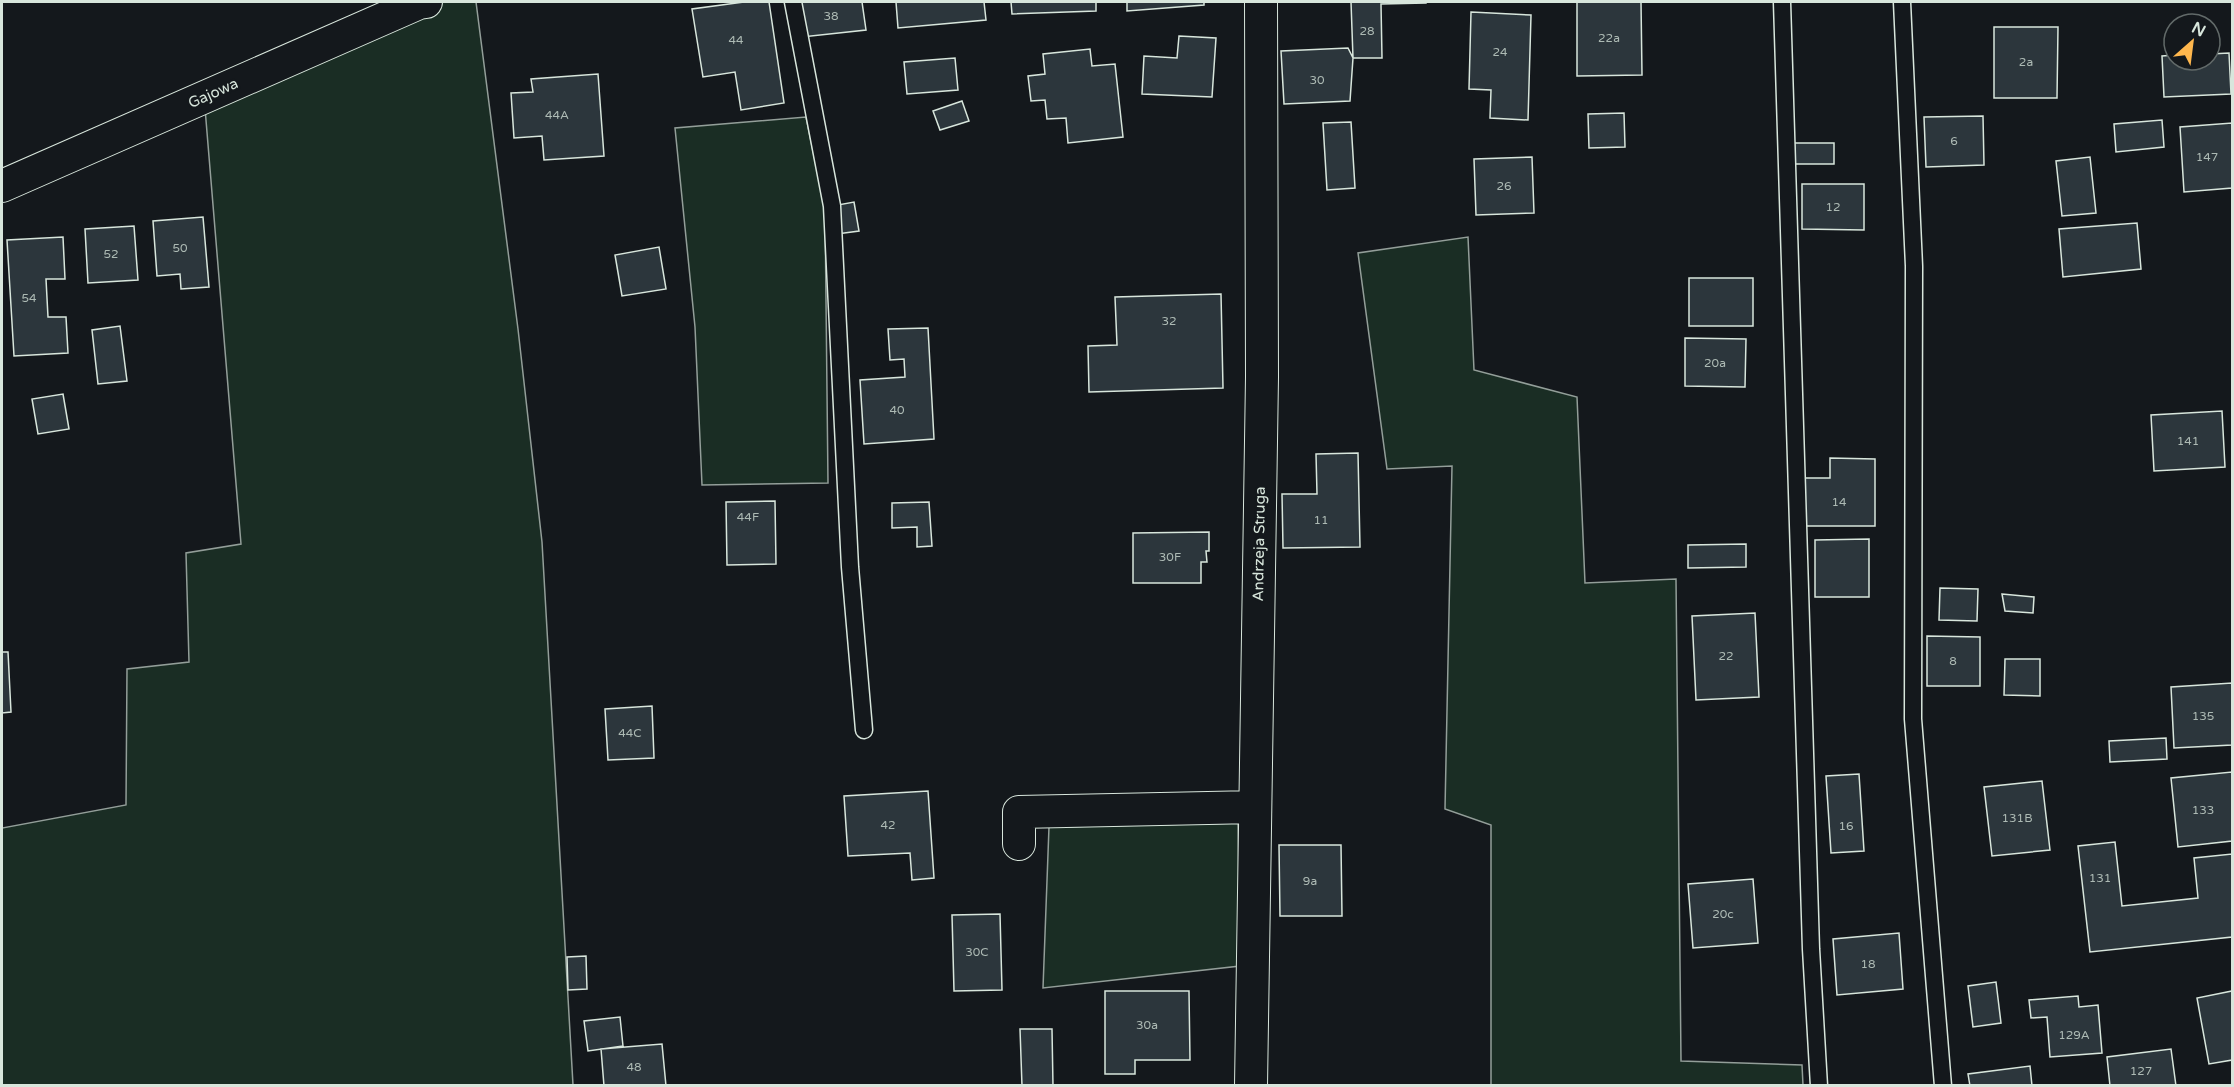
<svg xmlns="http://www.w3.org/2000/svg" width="2234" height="1087" font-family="'Varela Round',sans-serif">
	<rect width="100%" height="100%" fill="#14181c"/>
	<path fill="#1a2d24" stroke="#939e99" stroke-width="1.5" d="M 427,2 L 476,2 L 518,329 L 542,542 L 573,1085 L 2,1086 L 2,828 L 126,805 L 127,669 L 189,662 L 186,553 L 241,544 L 204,96 Z
		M 806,117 L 825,209 L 828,483 L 702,485 L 695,327 L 675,128 Z
		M 1468,237 L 1474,370 L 1577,397 L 1585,583 L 1676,579 L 1681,1061 L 1802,1065 L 1803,1085 L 1491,1085 L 1491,825 L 1445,809 L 1452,466 L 1387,469 L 1358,253 Z
		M 1238,823 L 1240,966 L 1043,988 L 1049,827 Z"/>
	<path fill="#2c363c" stroke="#d8e6dc" stroke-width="1.5" d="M 744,2 L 769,2 L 784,103 L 741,110 L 735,72 L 703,77 L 692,9 Z
		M 797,2 L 862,2 L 866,30 L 802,37 Z
		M 896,2 L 984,2 L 986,20 L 898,28 Z
		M 1011,2 L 1096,2 L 1096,11 L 1012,14 Z
		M 1127,2 L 1204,2 L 1204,5 L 1127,11 Z
		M 1351,2 L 1426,2 L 1426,3 L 1381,4 L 1382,58 L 1353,58 Z
		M 1577,2 L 1641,2 L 1642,75 L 1577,76 Z
		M 1471,12 L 1531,15 L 1528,120 L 1490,118 L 1491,90 L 1469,89 Z
		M 1994,27 L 2058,27 L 2057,98 L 1994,98 Z
		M 1179,36 L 1216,38 L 1212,97 L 1142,94 L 1144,56 L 1177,58 Z
		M 1348,48 L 1353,58 L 1350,101 L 1284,104 L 1281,51 Z
		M 1090,49 L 1092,66 L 1115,64 L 1123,137 L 1068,143 L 1066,118 L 1047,119 L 1045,100 L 1031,101 L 1028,76 L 1045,74 L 1043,54 Z
		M 2229,53 L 2231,94 L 2164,97 L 2162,56 L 2174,55 L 2174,60 L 2210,60 L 2210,54 Z
		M 955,58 L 958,90 L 907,94 L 904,62 Z
		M 598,74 L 604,156 L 544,160 L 542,136 L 514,138 L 511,93 L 533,92 L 531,79 Z
		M 962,101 L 969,121 L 940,130 L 933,111 Z
		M 1624,113 L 1625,147 L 1589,148 L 1588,114 Z
		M 1983,116 L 1984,165 L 1926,167 L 1924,117 Z
		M 2162,120 L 2164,147 L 2116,152 L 2114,124 Z
		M 1351,122 L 1355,188 L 1327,190 L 1323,123 Z
		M 2232,123 L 2232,188 L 2184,192 L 2180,127 Z
		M 1790,143 L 1834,143 L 1834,164 L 1790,164 Z
		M 1532,157 L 1534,213 L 1476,215 L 1474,159 Z
		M 2090,157 L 2096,213 L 2062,216 L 2056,161 Z
		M 1802,184 L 1864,184 L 1864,230 L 1802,229 Z
		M 854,202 L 859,231 L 837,234 L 832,206 Z
		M 203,217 L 209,287 L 181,289 L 180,274 L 157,276 L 153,221 Z
		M 2137,223 L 2141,269 L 2063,277 L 2059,229 Z
		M 134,226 L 138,280 L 88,283 L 85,229 Z
		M 63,237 L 65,279 L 46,279 L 48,317 L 66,317 L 68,353 L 14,356 L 7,240 Z
		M 659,247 L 666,289 L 622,296 L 615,255 Z
		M 1689,278 L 1753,278 L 1753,326 L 1689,326 Z
		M 1221,294 L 1223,388 L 1089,392 L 1088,346 L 1117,345 L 1115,297 Z
		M 120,326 L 127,381 L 98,384 L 92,330 Z
		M 928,328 L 934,439 L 864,444 L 860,380 L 905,377 L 904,359 L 890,360 L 888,329 Z
		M 1685,338 L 1746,339 L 1745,387 L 1685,386 Z
		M 63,394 L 69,429 L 38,434 L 32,399 Z
		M 2222,411 L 2225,467 L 2154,471 L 2151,415 Z
		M 1358,453 L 1360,547 L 1283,548 L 1282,494 L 1317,494 L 1316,454 Z
		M 1830,458 L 1875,459 L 1875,526 L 1802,526 L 1802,478 L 1830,478 Z
		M 775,501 L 776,564 L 727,565 L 726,502 Z
		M 929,502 L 932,546 L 917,547 L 917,527 L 892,528 L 892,503 Z
		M 1209,532 L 1209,551 L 1206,551 L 1207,562 L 1201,562 L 1201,583 L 1133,583 L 1133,533 Z
		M 1869,539 L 1869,597 L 1815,597 L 1815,540 Z
		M 1746,544 L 1746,567 L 1688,568 L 1688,545 Z
		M 1940,588 L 1978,589 L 1977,621 L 1939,620 Z
		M 2002,594 L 2034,597 L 2033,613 L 2005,611 Z
		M 1755,613 L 1759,697 L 1696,700 L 1692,616 Z
		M 1927,636 L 1980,637 L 1980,686 L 1927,686 Z
		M 2,652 L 8,652 L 11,712 L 2,713 Z
		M 2005,659 L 2040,659 L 2040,696 L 2004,695 Z
		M 2232,683 L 2232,745 L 2174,748 L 2171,687 Z
		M 652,706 L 654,758 L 608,760 L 605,709 Z
		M 2166,738 L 2167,759 L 2110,762 L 2109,741 Z
		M 2232,772 L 2232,841 L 2178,847 L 2171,778 Z
		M 1859,774 L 1864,851 L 1831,853 L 1826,776 Z
		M 2042,781 L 2050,850 L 1992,856 L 1984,787 Z
		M 928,791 L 934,878 L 912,880 L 910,853 L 848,856 L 844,796 Z
		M 2115,842 L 2122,906 L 2198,898 L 2194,858 L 2232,854 L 2232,937 L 2090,952 L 2078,846 Z
		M 1279,845 L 1341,845 L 1342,916 L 1280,916 Z
		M 1753,879 L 1758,943 L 1693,948 L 1688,884 Z
		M 1000,914 L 1002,990 L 954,991 L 952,915 Z
		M 1899,933 L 1903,989 L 1837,995 L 1833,939 Z
		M 586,956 L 587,989 L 568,990 L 567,957 Z
		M 1996,982 L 2001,1023 L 1973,1027 L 1968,986 Z
		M 1105,991 L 1189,991 L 1190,1060 L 1135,1060 L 1135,1074 L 1105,1074 Z
		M 2232,991 L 2232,1060 L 2209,1064 L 2197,998 Z
		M 2078,996 L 2079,1007 L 2098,1005 L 2102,1053 L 2050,1057 L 2047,1017 L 2031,1018 L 2029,1000 Z
		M 620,1017 L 623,1046 L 588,1051 L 584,1021 Z
		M 1020,1029 L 1052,1029 L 1053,1086 L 1022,1086 Z
		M 662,1044 L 666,1086 L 604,1086 L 601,1049 Z
		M 2171,1049 L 2176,1086 L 2110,1086 L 2107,1057 Z
		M 2030,1066 L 2032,1086 L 1970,1086 L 1968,1074 Z"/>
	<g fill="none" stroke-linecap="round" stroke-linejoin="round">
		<g stroke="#d8e6dc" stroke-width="19">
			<path id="lane" d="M 793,2 L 832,206 L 850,567 L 864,730
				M 1782,2 L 1811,949 L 1819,1086
				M 1902,2 L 1914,266 L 1913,719 L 1943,1086"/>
		</g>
		<g stroke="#d8e6dc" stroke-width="34">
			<path id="street" d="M 2,186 L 419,3 L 426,2
				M 1019,844 L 1019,812 L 1255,807
				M 1251,1086 L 1262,377 L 1261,2"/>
		</g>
		<use href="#lane" stroke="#14181c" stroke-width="16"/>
		<use href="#street" stroke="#14181c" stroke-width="32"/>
	</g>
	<g text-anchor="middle" stroke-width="4.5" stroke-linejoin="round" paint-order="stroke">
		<g font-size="12" fill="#adbab4">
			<text x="831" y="20">38</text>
			<text x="1367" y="35">28</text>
			<text x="1609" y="42">22a</text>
			<text x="736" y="44">44</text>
			<text x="1500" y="56">24</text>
			<text x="2026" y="66">2a</text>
			<text x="1317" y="84">30</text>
			<text x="557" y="119">44A</text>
			<text x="1954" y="145">6</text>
			<text x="2207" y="161">147</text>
			<text x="1504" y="190">26</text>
			<text x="1833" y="211">12</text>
			<text x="180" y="252">50</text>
			<text x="111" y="258">52</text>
			<text x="29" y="302">54</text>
			<text x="1169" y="325">32</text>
			<text x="1715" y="367">20a</text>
			<text x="897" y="414">40</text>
			<text x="2188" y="445">141</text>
			<text x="1839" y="506">14</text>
			<text x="748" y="521">44F</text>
			<text x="1321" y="524">11</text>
			<text x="1170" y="561">30F</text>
			<text x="1726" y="660">22</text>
			<text x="1953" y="665">8</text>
			<text x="2203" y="720">135</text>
			<text x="630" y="737">44C</text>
			<text x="2203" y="814">133</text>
			<text x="2017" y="822">131B</text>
			<text x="888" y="829">42</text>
			<text x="1846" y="830">16</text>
			<text x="2100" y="882">131</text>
			<text x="1310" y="885">9a</text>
			<text x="1723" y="918">20c</text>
			<text x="977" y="956">30C</text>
			<text x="1868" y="968">18</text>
			<text x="1147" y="1029">30a</text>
			<text x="2074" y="1039">129A</text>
			<text x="634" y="1071">48</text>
			<text x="2141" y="1075">127</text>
		</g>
		<g font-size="15" fill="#d8e6dc" stroke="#14181c">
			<text transform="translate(213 93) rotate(-24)" y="5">Gajowa</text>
			<text transform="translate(1259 544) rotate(-89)" y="5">Andrzeja Struga</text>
		</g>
	</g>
	<rect width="2234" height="1087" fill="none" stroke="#d8e6dc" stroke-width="6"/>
	<g transform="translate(2192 42) rotate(28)"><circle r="28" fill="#14181c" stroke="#626a69" stroke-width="1.5"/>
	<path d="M0-4.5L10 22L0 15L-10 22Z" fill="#ffb74d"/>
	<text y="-9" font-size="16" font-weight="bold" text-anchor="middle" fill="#d8e6dc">N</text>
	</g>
</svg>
